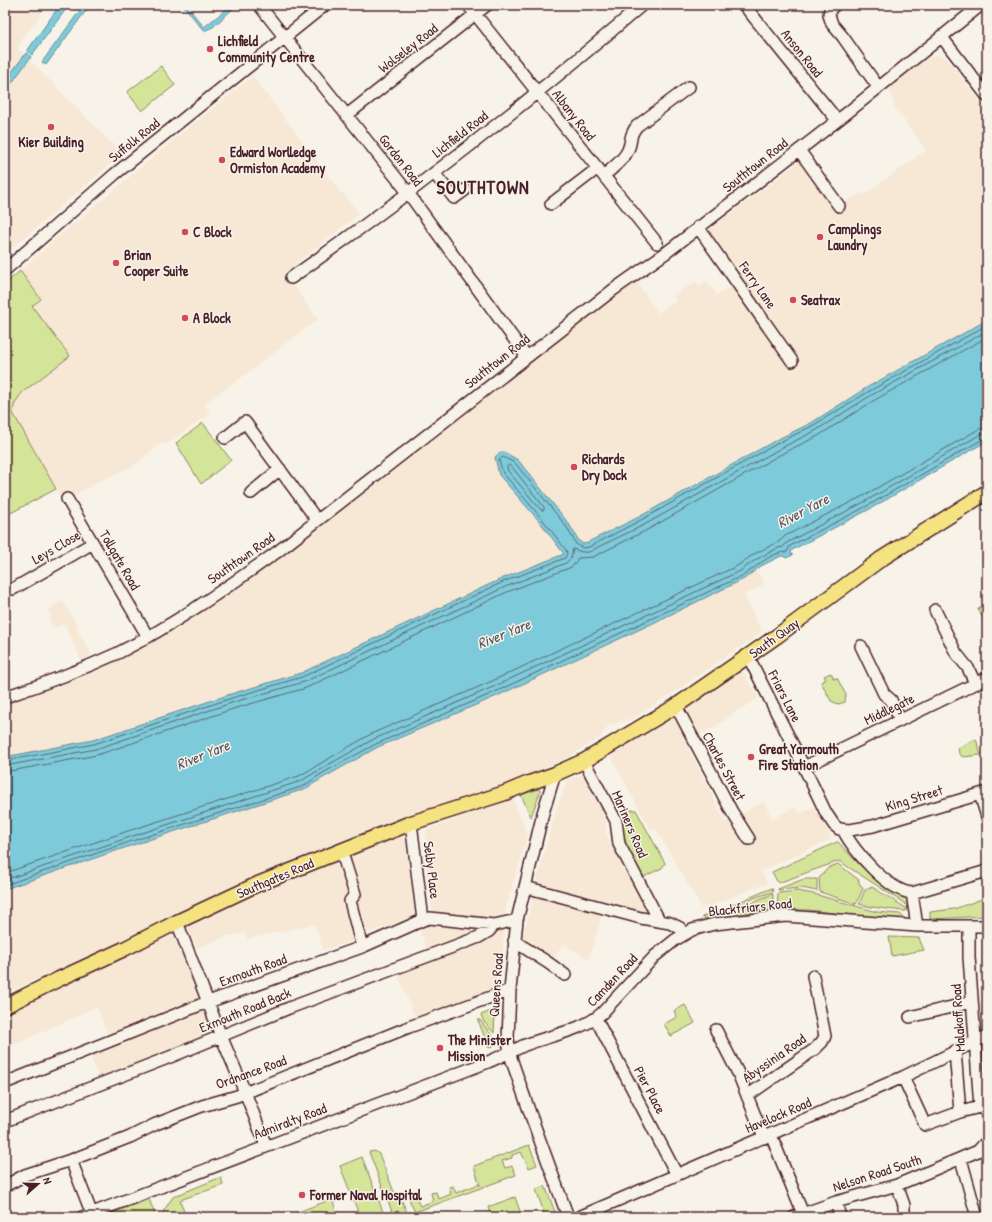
<svg xmlns="http://www.w3.org/2000/svg" width="992" height="1222" font-family="'Patrick Hand',sans-serif">
	<rect width="100%" height="100%" fill="#f7f3e8"/>
	<filter id="ink" filterUnits="userSpaceOnUse"><feTurbulence type="fractalNoise" baseFrequency=".025" numOctaves="2"/><feDisplacementMap in="SourceGraphic" scale="8" xChannelSelector="R" yChannelSelector="G"/><feConvolveMatrix kernelMatrix="1 2 1 2 8 2 1 2 1" color-interpolation-filters="sRGB"/></filter>
	<g filter="url(#ink)">
		<path fill="#f6e8d4" d="M 5,5 L 47,5 L 17,47 L 122,154 L 10,250 L 5,246 Z
			M 937,55 L 947,59 L 985,108 L 987,107 L 987,320 L 866,388 L 811,423 L 778,439 L 639,517 L 590,541 L 588,543 L 583,544 L 563,553 L 564,554 L 501,579 L 301,673 L 231,694 L 93,740 L 5,757 L 5,697 L 148,637 L 374,483 L 426,441 L 598,309 L 637,283 L 658,313 L 676,301 L 674,296 L 696,281 L 699,287 L 707,281 L 717,295 L 737,282 L 706,231 L 756,195 L 803,158 L 836,208 L 862,192 L 864,195 L 926,150 L 895,108 L 890,90 L 892,85 L 926,59 Z
			M 253,76 L 342,194 L 343,193 L 359,214 L 284,273 L 318,319 L 242,377 L 204,404 L 210,414 L 167,444 L 161,443 L 133,466 L 98,482 L 63,502 L 56,489 L 5,516 L 5,284 L 58,237 L 165,147 Z
			M 757,570 L 764,584 L 744,595 L 762,632 L 673,693 L 635,717 L 608,726 L 600,738 L 565,759 L 477,796 L 305,855 L 256,875 L 183,910 L 170,918 L 5,994 L 5,889 L 133,845 L 305,789 L 323,778 L 378,747 L 497,696 L 647,626 L 744,579 Z
			M 62,600 L 79,628 L 77,629 L 92,655 L 81,660 L 65,624 L 53,628 L 49,618 L 52,617 L 48,611 Z
			M 742,670 L 758,698 L 737,711 L 722,722 L 686,743 L 725,822 L 764,802 L 772,819 L 796,807 L 799,814 L 816,806 L 831,839 L 761,871 L 767,883 L 702,909 L 656,829 L 651,831 L 610,755 L 692,703 Z
			M 585,773 L 606,816 L 606,834 L 632,878 L 647,910 L 647,912 L 640,911 L 626,908 L 538,885 L 536,883 L 555,815 L 567,781 Z
			M 512,798 L 528,835 L 506,906 L 500,989 L 464,1003 L 415,1017 L 397,972 L 429,958 L 420,930 L 431,925 L 432,912 L 426,866 L 426,830 Z
			M 404,833 L 415,917 L 362,935 L 356,940 L 323,950 L 315,924 L 247,939 L 246,933 L 227,936 L 197,948 L 187,927 L 187,923 L 287,878 Z
			M 539,895 L 602,914 L 589,960 L 564,944 L 548,964 L 522,941 L 533,898 Z
			M 171,936 L 175,938 L 200,999 L 213,1035 L 99,1080 L 90,1055 L 110,1039 L 97,1007 L 5,1049 L 5,1013 L 105,965 Z"/>
		<path fill="#d4e599" stroke="#8f8262" d="M 161,66 L 175,85 L 142,111 L 127,92 Z
			M 20,271 L 41,299 L 32,306 L 70,356 L 23,392 C 18,398 13,404 13,413 L 56,489 L 5,516 L 5,284 Z
			M 203,423 L 231,460 L 201,484 L 176,443 Z
			M 984,606 L 987,608 L 987,626 L 986,626 L 978,608 Z
			M 831,673 L 834,679 L 837,678 L 846,695 L 845,702 L 838,704 L 831,701 L 821,682 L 826,679 L 824,676 Z
			M 976,739 L 981,755 L 963,757 L 959,754 L 958,748 Z
			M 538,789 L 540,790 L 540,792 L 531,817 L 521,795 Z
			M 631,810 L 636,810 L 665,863 L 662,868 L 641,878 L 622,842 L 618,817 Z
			M 837,842 L 838,842 C 858,864 878,885 905,898 L 909,897 L 910,907 L 839,861 L 778,883 L 772,872 Z
			M 838,864 L 859,880 L 859,883 L 863,889 L 856,904 L 820,892 L 819,878 L 828,868 Z
			M 804,879 L 817,879 L 817,891 L 802,888 L 778,890 L 778,889 Z
			M 872,887 L 906,908 L 906,911 L 903,911 L 871,907 L 859,904 L 865,890 Z
			M 772,888 L 773,892 L 754,898 L 733,912 L 732,905 Z
			M 797,891 L 814,894 L 877,912 L 900,914 L 908,921 L 808,910 L 777,909 L 778,893 Z
			M 773,894 L 773,910 L 736,914 L 757,900 Z
			M 987,896 L 987,916 L 930,919 L 930,912 L 954,909 L 982,899 L 982,898 Z
			M 726,908 L 731,914 L 730,916 L 706,919 L 702,917 Z
			M 889,937 L 919,938 L 924,950 L 892,956 Z
			M 685,1005 L 695,1023 L 671,1036 L 664,1024 L 677,1017 L 674,1011 Z
			M 491,1011 L 495,1013 L 494,1033 L 484,1022 L 481,1015 Z
			M 478,1020 L 480,1020 L 493,1037 L 494,1045 L 489,1048 Z
			M 529,1145 L 537,1165 L 529,1168 L 521,1152 L 512,1155 L 512,1158 L 502,1161 L 505,1168 L 512,1166 L 516,1175 L 415,1212 L 410,1202 L 410,1198 L 415,1196 L 420,1206 L 433,1201 L 431,1193 L 436,1192 L 439,1199 L 451,1194 L 449,1187 L 453,1186 L 456,1193 L 479,1184 L 480,1186 L 474,1166 Z
			M 375,1151 L 379,1154 L 396,1197 L 402,1201 L 409,1217 L 394,1217 L 369,1152 Z
			M 362,1157 L 385,1217 L 360,1217 L 340,1166 Z
			M 221,1177 L 223,1185 L 180,1200 L 186,1217 L 163,1217 L 164,1210 L 173,1197 Z
			M 545,1186 L 557,1217 L 536,1217 L 544,1213 L 536,1189 Z
			M 515,1197 L 522,1217 L 491,1217 L 488,1207 Z
			M 149,1199 L 156,1217 L 102,1217 Z
			M 332,1199 L 338,1217 L 285,1217 Z"/>
		<path fill="#7dcbda" stroke="#698694" d="M 60,5 L 69,5 L 32,55 L 27,51 Z
			M 84,5 L 90,5 L 46,65 L 42,62 Z
			M 183,5 L 186,5 L 204,27 L 232,5 L 237,5 L 213,27 L 204,31 Z
			M 26,53 L 31,57 L 5,92 L 5,81 Z
			M 987,320 L 987,441 L 870,509 L 792,550 L 791,553 L 793,555 L 786,558 L 784,556 L 781,556 L 761,566 L 744,579 L 647,626 L 497,696 L 378,747 L 323,778 L 305,789 L 133,845 L 5,889 L 5,757 L 93,740 L 231,694 L 301,673 L 501,579 L 564,554 L 540,522 L 499,475 L 495,457 L 501,452 L 504,452 L 518,460 L 569,524 L 579,541 L 583,544 L 588,543 L 590,541 L 639,517 L 778,439 L 811,423 L 866,388 Z"/>
		<g fill="none" stroke-linecap="round" stroke-linejoin="round">
			<path stroke="#5e6471" stroke-width="1" d="M 509,465 L 512,467 L 544,507 L 544,510 L 541,510 L 508,471 L 507,467 Z
				M 5,761 L 94,744 L 232,698 L 302,677 L 503,582 L 565,558 L 567,554 L 566,550 L 543,520 L 503,473 L 499,460 L 503,457 L 515,463 L 566,526 L 576,544 L 583,548 L 589,547 L 641,520 L 780,442 L 812,426 L 868,392 L 987,325
				M 5,766 L 96,749 L 234,702 L 304,682 L 505,587 L 566,563 L 571,558 L 573,549 C 582,552 588,555 596,548 L 644,525 L 783,447 L 815,431 L 870,396 L 987,331
				M 5,772 L 97,755 L 236,708 L 306,688 L 507,592 L 569,568 L 574,565 L 578,558 L 593,557 L 647,530 L 785,452 L 818,436 L 873,401 L 987,337
				M 5,873 L 128,831 L 299,776 L 371,734 L 490,682 L 737,566 L 754,554 L 780,541 L 785,536 L 863,496 L 979,429 L 987,427
				M 5,880 L 130,837 L 301,781 L 319,770 L 374,739 L 493,687 L 740,571 L 757,559 L 778,548 L 783,547 L 788,542 L 866,501 L 981,434 L 987,433
				M 5,885 L 132,841 L 304,786 L 321,774 L 376,744 L 495,692 L 742,576 C 756,568 770,552 787,552 L 790,546 L 869,505 L 983,439 L 987,438"/>
			<g stroke="#4a1f2b" stroke-width="14">
				<path id="minor" d="M 259,5 L 406,190 L 527,357
					M 468,5 L 657,243
					M 744,5 L 837,120
					M 835,5 L 830,9 L 829,15 L 832,24 L 843,37 L 878,87
					M 941,36 L 987,96
					M 347,115 L 487,5
					M 799,150 L 839,206
					M 434,173 L 454,198 L 465,190
					M 604,176 C 612,168 624,160 628,150 C 633,139 628,137 637,126 L 689,87
					M 551,204 L 598,168
					M 698,227 L 792,361
					M 5,270 L 115,174 L 325,5
					M 291,278 C 412,193 529,102 642,5
					M 225,438 L 245,422 L 317,520
					M 251,493 L 280,469
					M 67,499 L 148,637
					M 13,589 L 93,543
					M 935,610 L 956,653 L 968,668 L 975,683
					M 861,646 L 884,694 L 891,700 L 900,720
					M 748,656 L 804,767 L 826,813 L 834,825 L 839,829 L 850,830 L 873,826 L 987,792
					M 5,697 C 44,684 81,670 118,653 C 174,625 226,588 277,552 L 613,290 L 667,252 L 758,182 L 847,113 L 981,5
					M 676,706 L 732,812 L 749,839
					M 584,761 L 616,821 L 619,844 L 659,920
					M 804,767 L 987,678
					M 555,774 L 543,813 L 517,920 L 510,990 L 508,1039 L 510,1054 L 513,1064 L 530,1113 L 568,1217
					M 980,794 L 987,817
					M 411,823 L 423,920
					M 843,830 C 854,851 888,891 912,893 L 987,871
					M 341,850 L 355,894 L 350,901 L 362,947
					M 525,887 L 641,918 L 670,923 L 680,928 L 684,934
					M 912,893 L 917,926
					M 177,922 L 221,1036 L 245,1092 L 266,1146
					M 969,927 L 969,957 L 980,1107
					M 514,941 L 547,962 L 565,975
					M 910,1017 L 972,1002
					M 596,1019 L 677,1175
					M 716,1030 L 738,1073 L 764,1138
					M 955,1051 L 960,1112
					M 903,1077 L 925,1125 L 960,1112 L 980,1107 L 987,1112
					M 5,1083 L 200,1005 L 362,947 L 423,920 L 430,918 L 494,925 L 517,920
					M 747,1096 L 815,1049 L 822,1042 L 825,1036 L 813,976
					M 5,1121 L 170,1057 L 289,1008 L 479,937 L 489,931 L 494,925
					M 771,1135 L 803,1214
					M 961,1159 L 977,1217
					M 71,1160 L 93,1217
					M 897,1185 L 904,1205 L 904,1217
					M 5,1186 L 25,1175 L 71,1160 L 130,1137 L 156,1124 L 202,1106 L 237,1096 L 409,1027 L 510,990
					M 836,1202 L 840,1217
					M 82,1217 L 488,1062 C 500,1057 512,1051 525,1045 C 548,1036 584,1030 602,1013 L 655,956 L 675,940 L 692,930 L 714,924 L 786,916 L 917,926 L 987,926
					M 579,1217 L 903,1077 L 987,1036
					M 794,1217 L 836,1202 L 897,1185 L 978,1151 L 987,1141"/>
			</g>
			<g stroke="#4a1f2b" stroke-width="17">
				<path id="major" d="M 5,1006 L 59,979 L 124,949 L 177,922 L 258,884 L 411,823 L 505,793 L 529,783 L 555,774 L 584,761 L 676,706 L 777,636 L 881,559 L 987,492"/>
			</g>
			<use href="#minor" stroke="#f7f3e8" stroke-width="11"/>
			<use href="#major" stroke="#f5e382" stroke-width="14"/>
		</g>
	</g>
	<g fill="#d1495b" stroke="#f7f3e8" stroke-width="1.5">
		<circle cx="210" cy="49" r="4"/>
		<circle cx="51" cy="127" r="4"/>
		<circle cx="222" cy="160" r="4"/>
		<circle cx="185" cy="232" r="4"/>
		<circle cx="820" cy="237" r="4"/>
		<circle cx="116" cy="263" r="4"/>
		<circle cx="793" cy="300" r="4"/>
		<circle cx="185" cy="318" r="4"/>
		<circle cx="574" cy="467" r="4"/>
		<circle cx="751" cy="757" r="4"/>
		<circle cx="440" cy="1048" r="4"/>
		<circle cx="302" cy="1195" r="4"/>
	</g>
	<g text-anchor="middle" stroke-width="3" stroke-linejoin="round" paint-order="stroke">
		<g font-size="14" font-weight="bold" fill="#4a1f2b" stroke="#f7f3e8" text-anchor="start">
			<text x="218" y="46">Lichfield<tspan x="218" dy="16">Community Centre</tspan></text>
			<text x="51" y="147" text-anchor="middle">Kier Building</text>
			<text x="230" y="157">Edward Worlledge<tspan x="230" dy="16">Ormiston Academy</tspan></text>
			<text x="828" y="234">Camplings<tspan x="828" dy="16">Laundry</tspan></text>
			<text x="193" y="237">C Block</text>
			<text x="124" y="260">Brian<tspan x="124" dy="16">Cooper Suite</tspan></text>
			<text x="801" y="305">Seatrax</text>
			<text x="193" y="323">A Block</text>
			<text x="582" y="464">Richards<tspan x="582" dy="16">Dry Dock</tspan></text>
			<text x="759" y="754">Great Yarmouth<tspan x="759" dy="16">Fire Station</tspan></text>
			<text x="448" y="1045">The Minister<tspan x="448" dy="16">Mission</tspan></text>
			<text x="310" y="1200">Former Naval Hospital</text>
		</g>
		<g font-size="14" fill="#4a1f2b" stroke="#f7f3e8">
			<text transform="translate(408 48) rotate(-38)" y="5">Wolseley Road</text>
			<text transform="translate(802 53) rotate(51)" y="5">Anson Road</text>
			<text transform="translate(574 115) rotate(52)" y="5">Albany Road</text>
			<text transform="translate(460 134) rotate(-38)" y="5">Lichfield Road</text>
			<text transform="translate(134 140) rotate(-39)" y="5">Suffolk Road</text>
			<text transform="translate(401 160) rotate(52)" y="5">Gordon Road</text>
			<text transform="translate(755 165) rotate(-38)" y="5">Southtown Road</text>
			<text transform="translate(758 285) rotate(55)" y="5">Ferry Lane</text>
			<text transform="translate(497 361) rotate(-38)" y="5">Southtown Road</text>
			<text transform="translate(56 547) rotate(-30)" y="5">Leys Close</text>
			<text transform="translate(241 558) rotate(-35)" y="5">Southtown Road</text>
			<text transform="translate(120 560) rotate(60)" y="5">Tollgate Road</text>
			<text transform="translate(774 638) rotate(-36)" y="5">South Quay</text>
			<text transform="translate(785 696) rotate(63)" y="5">Friars Lane</text>
			<text transform="translate(889 709) rotate(-26)" y="5">Middlegate</text>
			<text transform="translate(724 766) rotate(62)" y="5">Charles Street</text>
			<text transform="translate(914 798) rotate(-17)" y="5">King Street</text>
			<text transform="translate(630 824) rotate(67)" y="5">Mariners Road</text>
			<text transform="translate(432 870) rotate(83)" y="5">Selby Place</text>
			<text transform="translate(275 878) rotate(-23)" y="5">Southgates Road</text>
			<text transform="translate(750 907) rotate(-6)" y="5">Blackfriars Road</text>
			<text transform="translate(253 970) rotate(-20)" y="5">Exmouth Road</text>
			<text transform="translate(612 980) rotate(-47)" y="5">Camden Road</text>
			<text transform="translate(496 985) rotate(-86)" y="5">Queens Road</text>
			<text transform="translate(245 1010) rotate(-22)" y="5">Exmouth Road Back</text>
			<text transform="translate(958 1018) rotate(-94)" y="5">Malakoff Road</text>
			<text transform="translate(774 1058) rotate(-35)" y="5">Abyssinia Road</text>
			<text transform="translate(251 1072) rotate(-20)" y="5">Ordnance Road</text>
			<text transform="translate(650 1090) rotate(62)" y="5">Pier Place</text>
			<text transform="translate(778 1115) rotate(-23)" y="5">Havelock Road</text>
			<text transform="translate(290 1121) rotate(-21)" y="5">Admiralty Road</text>
			<text transform="translate(877 1173) rotate(-18)" y="5">Nelson Road South</text>
		</g>
		<g font-size="15" font-style="italic" fill="#595360" stroke="#f7f3e8">
			<text transform="translate(803 511) rotate(-28)" y="5">River Yare</text>
			<text transform="translate(504 634) rotate(-22)" y="5">River Yare</text>
			<text transform="translate(203 755) rotate(-22)" y="5">River Yare</text>
		</g>
		<g font-size="18" font-weight="bold" letter-spacing="1" fill="#4a1f2b" stroke="#f7f3e8">
			<text x="483" y="194">SOUTHTOWN</text>
		</g>
	</g>
	<rect width="992" height="1222" fill="none" stroke="#f7f3e8" stroke-width="20"/>
	<rect x="10" y="10" width="972" height="1202" fill="none" stroke="#4a1f2b" stroke-width="1.5" filter="url(#ink)"/>
	<g transform="translate(38 1184) rotate(70)" stroke="#f7f3e8" stroke-width="3" paint-order="stroke">
	<path d="M0-3L7 15L0 10L-7 15Z" fill="#4a1f2b"/>
	<text y="-6" font-size="11" font-weight="bold" text-anchor="middle" fill="#4a1f2b">N</text>
	</g>
</svg>
